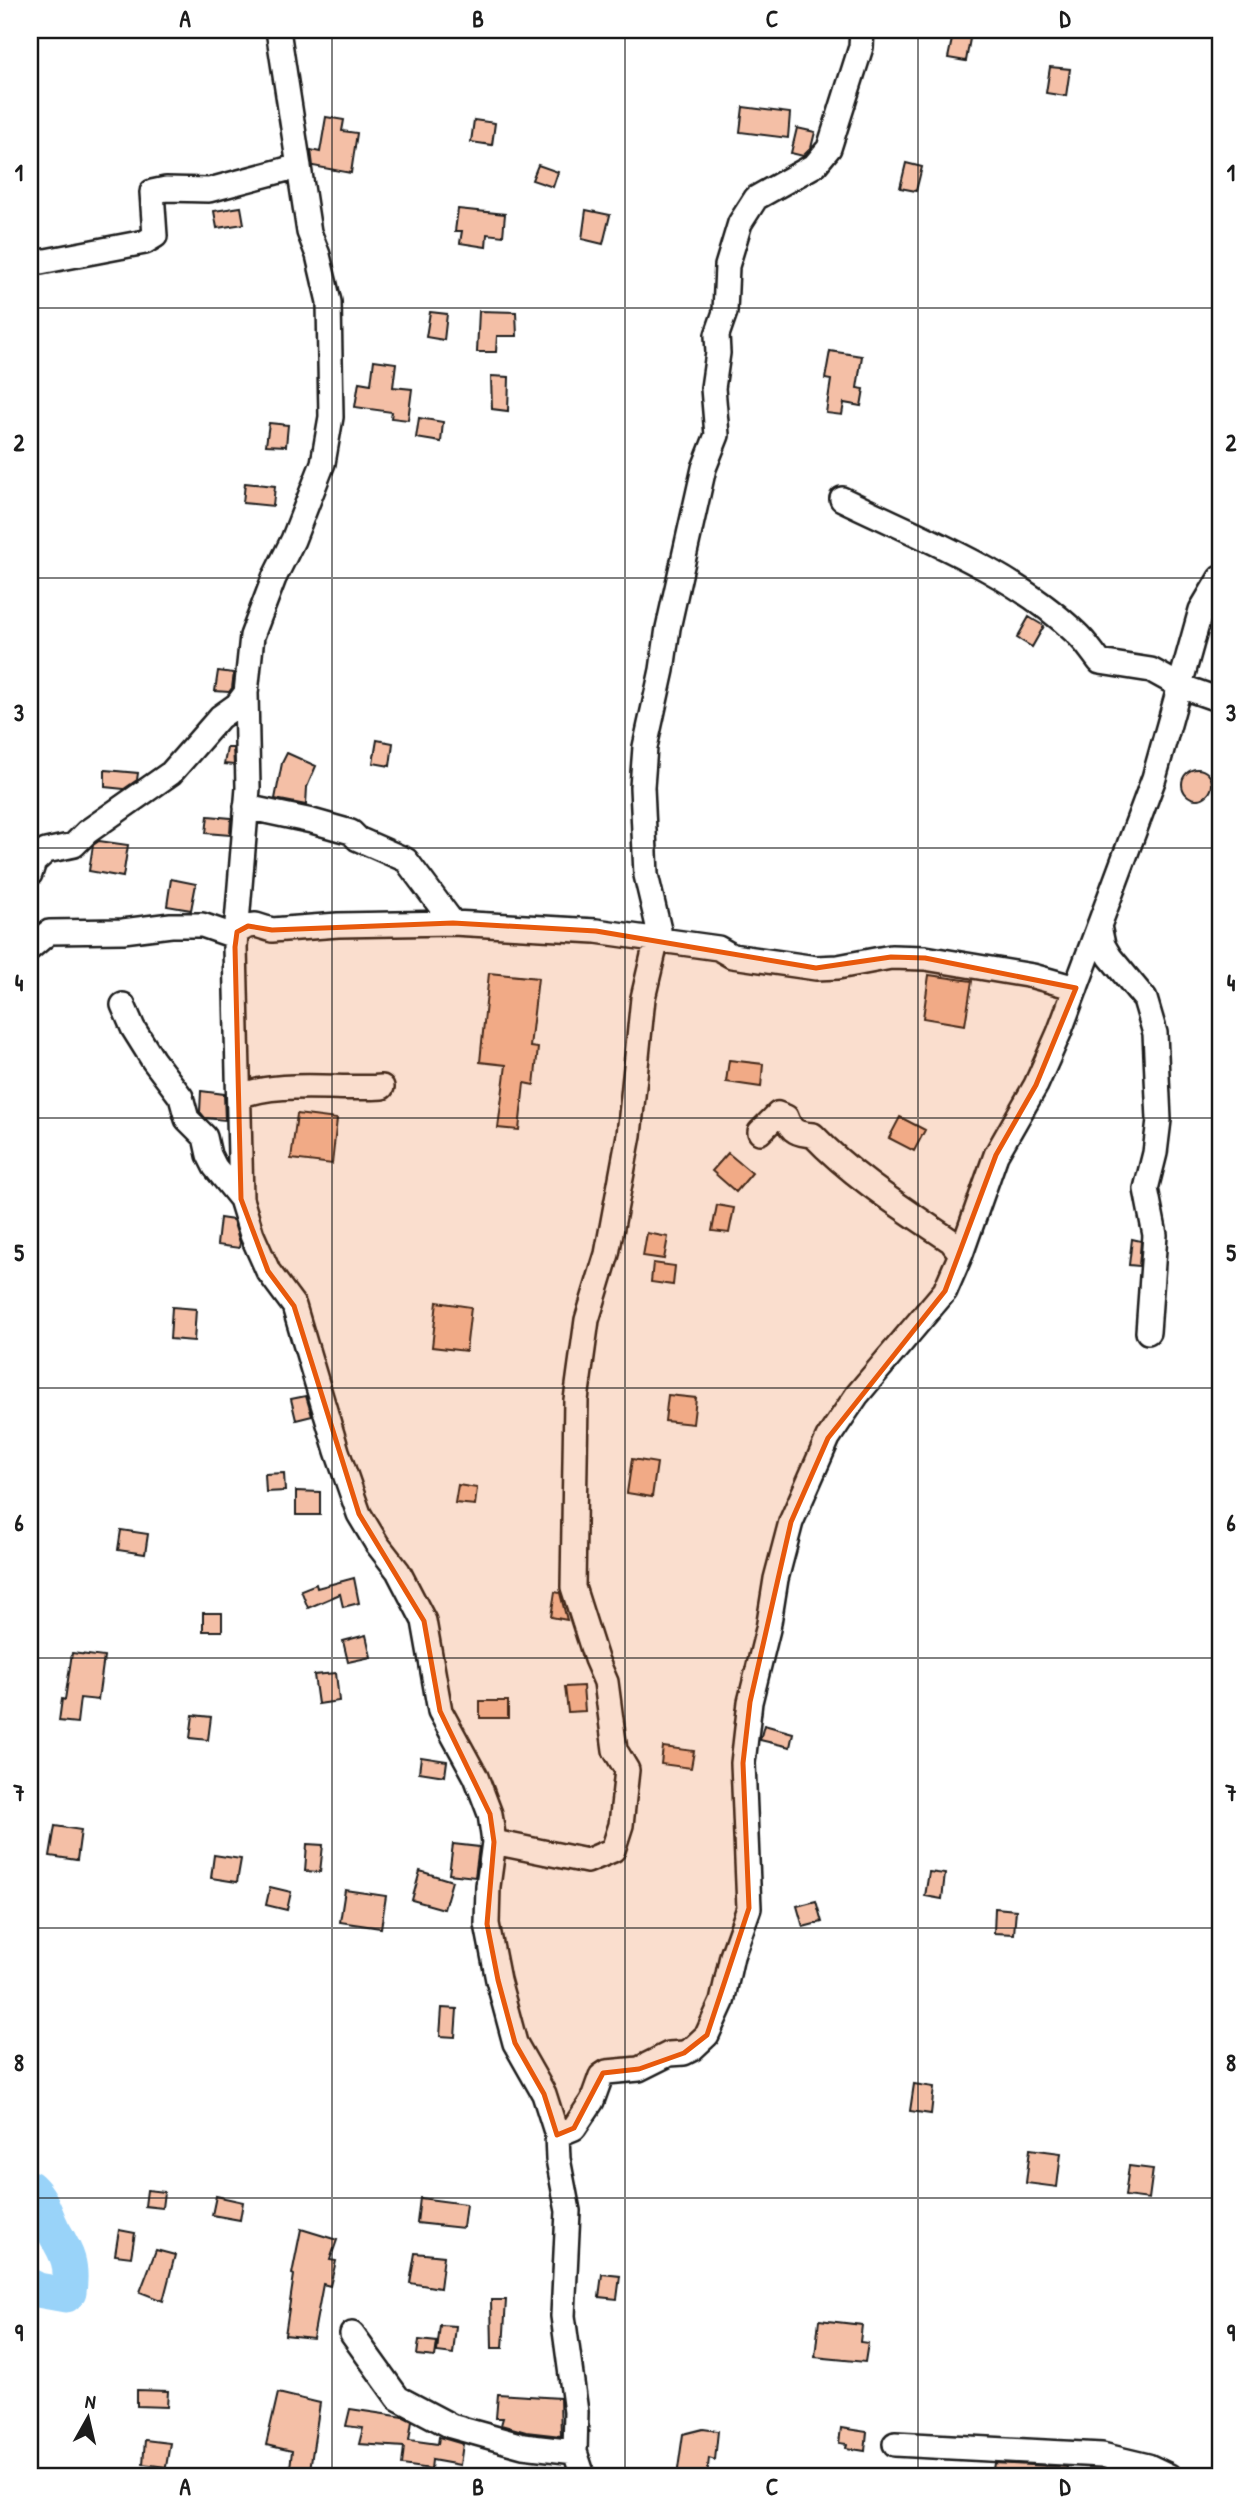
<svg xmlns="http://www.w3.org/2000/svg" width="1250" height="2506" font-family="'Patrick Hand',sans-serif">
	<rect width="100%" height="100%" fill="#fff"/>
	<filter id="ink" filterUnits="userSpaceOnUse"><feTurbulence type="fractalNoise" baseFrequency=".0143" numOctaves="2"/><feDisplacementMap in="SourceGraphic" scale="14" xChannelSelector="R" yChannelSelector="G"/><feConvolveMatrix kernelMatrix="1 2 1 2 8 2 1 2 1" color-interpolation-filters="sRGB"/></filter>
	<g filter="url(#ink)">
		<g fill="none" stroke-linecap="round" stroke-linejoin="round">
			<path stroke="#99d3f9" stroke-width="35" d="M 30,2188 C 43,2200 45,2215 53,2230 C 67,2254 73,2263 69,2292 L 66,2295 L 38,2290 L 30,2286"/>
		</g>
		<path fill="#f4bfa6" stroke="#1c1c1c" stroke-width="2" d="M 954,30 L 971,33 L 966,61 L 948,58 Z
			M 1050,67 L 1070,69 L 1066,96 L 1046,93 Z
			M 743,107 L 790,113 L 788,138 L 740,132 Z
			M 326,117 L 344,120 L 342,131 L 357,133 L 351,173 L 313,166 L 311,150 L 320,152 Z
			M 474,120 L 495,123 L 492,145 L 471,142 Z
			M 797,128 L 815,132 L 811,148 L 803,156 L 791,153 Z
			M 906,163 L 922,167 L 916,191 L 900,188 Z
			M 538,165 L 558,172 L 553,187 L 532,180 Z
			M 241,207 L 244,224 L 217,228 L 214,211 Z
			M 458,209 L 505,214 L 503,236 L 487,234 L 486,247 L 460,243 L 462,231 L 455,231 Z
			M 586,210 L 610,215 L 603,244 L 582,239 Z
			M 479,311 L 516,312 L 517,336 L 497,336 L 496,352 L 477,352 Z
			M 430,312 L 447,314 L 444,340 L 426,337 Z
			M 830,351 L 862,356 L 857,388 L 864,389 L 861,406 L 844,403 L 842,415 L 826,413 L 831,380 L 825,379 Z
			M 374,360 L 396,363 L 393,387 L 412,389 L 408,420 L 391,418 L 392,412 L 355,407 L 359,382 L 371,384 Z
			M 491,376 L 509,377 L 508,411 L 492,409 Z
			M 419,418 L 443,422 L 441,442 L 416,438 Z
			M 269,423 L 288,425 L 286,446 L 266,445 Z
			M 245,483 L 275,486 L 273,506 L 243,503 Z
			M 1029,617 L 1044,626 L 1032,647 L 1017,638 Z
			M 218,671 L 234,673 L 232,688 L 229,692 L 215,691 Z
			M 377,740 L 393,743 L 390,766 L 373,763 Z
			M 227,748 L 233,748 L 234,765 L 224,764 Z
			M 287,753 L 316,766 L 307,787 L 306,805 L 275,799 L 282,763 Z
			M1182 784a15 15 0 1 1 30 0a15 15 0 1 1-30 0Z
			M 105,770 L 138,773 L 137,780 L 124,789 L 105,787 Z
			M 208,816 L 231,818 L 230,835 L 206,833 Z
			M 99,841 L 128,845 L 123,877 L 89,871 L 93,845 Z
			M 171,879 L 196,884 L 191,910 L 167,906 Z
			M 489,973 L 538,978 L 530,1047 L 538,1048 L 534,1085 L 524,1083 L 519,1130 L 498,1128 L 506,1065 L 480,1062 Z
			M 929,975 L 972,981 L 965,1025 L 923,1018 Z
			M 729,1060 L 763,1064 L 761,1087 L 726,1082 Z
			M 201,1091 L 224,1094 L 225,1120 L 205,1118 L 200,1112 Z
			M 297,1114 L 337,1119 L 332,1164 L 291,1159 Z
			M 900,1117 L 925,1130 L 914,1151 L 889,1138 Z
			M 728,1153 L 752,1173 L 736,1192 L 712,1171 Z
			M 717,1205 L 734,1208 L 729,1233 L 712,1231 Z
			M 220,1218 L 233,1220 L 240,1243 L 239,1248 L 217,1245 Z
			M 647,1233 L 668,1237 L 664,1259 L 643,1256 Z
			M 1132,1239 L 1141,1241 L 1139,1266 L 1129,1265 Z
			M 653,1263 L 675,1266 L 673,1285 L 651,1282 Z
			M 437,1302 L 471,1307 L 466,1351 L 432,1347 Z
			M 172,1307 L 196,1309 L 194,1341 L 170,1339 Z
			M 668,1395 L 696,1398 L 693,1424 L 665,1421 Z
			M 306,1396 L 312,1416 L 296,1420 L 291,1399 Z
			M 632,1459 L 657,1463 L 652,1497 L 627,1493 Z
			M 284,1473 L 285,1491 L 266,1492 L 265,1474 Z
			M 458,1485 L 477,1488 L 475,1505 L 455,1503 Z
			M 296,1491 L 320,1492 L 320,1515 L 296,1515 Z
			M 121,1530 L 148,1534 L 145,1554 L 118,1550 Z
			M 354,1578 L 359,1603 L 343,1607 L 340,1594 L 308,1608 L 301,1590 L 316,1584 L 317,1588 Z
			M 555,1592 L 560,1593 L 567,1620 L 551,1617 Z
			M 203,1613 L 222,1613 L 222,1631 L 203,1631 Z
			M 366,1635 L 371,1657 L 348,1662 L 343,1641 Z
			M 72,1653 L 104,1657 L 98,1700 L 80,1698 L 77,1723 L 59,1721 L 62,1699 L 65,1700 Z
			M 336,1673 L 339,1701 L 318,1704 L 314,1675 Z
			M 583,1686 L 585,1711 L 568,1712 L 565,1687 Z
			M 480,1701 L 508,1701 L 508,1718 L 480,1718 Z
			M 193,1715 L 211,1717 L 208,1740 L 190,1738 Z
			M 764,1725 L 793,1733 L 790,1747 L 760,1740 Z
			M 663,1747 L 694,1751 L 691,1768 L 661,1764 Z
			M 421,1757 L 447,1761 L 445,1776 L 419,1772 Z
			M 55,1826 L 81,1830 L 77,1860 L 50,1856 Z
			M 307,1844 L 323,1845 L 320,1872 L 305,1871 Z
			M 453,1844 L 479,1847 L 475,1877 L 449,1874 Z
			M 214,1855 L 241,1859 L 237,1882 L 211,1878 Z
			M 420,1871 L 452,1881 L 444,1909 L 412,1900 Z
			M 929,1872 L 945,1874 L 942,1899 L 925,1896 Z
			M 270,1887 L 291,1892 L 287,1910 L 266,1905 Z
			M 345,1890 L 386,1896 L 381,1928 L 340,1922 Z
			M 816,1901 L 822,1922 L 803,1927 L 797,1906 Z
			M 995,1908 L 1016,1910 L 1014,1934 L 994,1933 Z
			M 442,2008 L 457,2009 L 455,2037 L 440,2036 Z
			M 914,2084 L 934,2087 L 931,2114 L 910,2111 Z
			M 1030,2149 L 1061,2153 L 1057,2187 L 1026,2183 Z
			M 1129,2166 L 1153,2169 L 1149,2199 L 1125,2196 Z
			M 147,2190 L 164,2192 L 162,2208 L 145,2206 Z
			M 216,2196 L 243,2202 L 240,2220 L 212,2215 Z
			M 420,2198 L 466,2204 L 463,2228 L 417,2223 Z
			M 301,2229 L 337,2240 L 330,2260 L 336,2261 L 330,2286 L 323,2284 L 313,2338 L 285,2335 L 294,2275 L 292,2274 Z
			M 119,2230 L 135,2233 L 131,2257 L 115,2255 Z
			M 156,2250 L 175,2255 L 163,2301 L 140,2292 Z
			M 415,2253 L 444,2256 L 440,2288 L 410,2283 Z
			M 602,2274 L 620,2276 L 617,2299 L 599,2297 Z
			M 491,2300 L 506,2300 L 503,2348 L 492,2348 Z
			M 819,2320 L 862,2325 L 860,2342 L 868,2343 L 865,2362 L 815,2357 Z
			M 440,2325 L 456,2326 L 453,2354 L 437,2352 Z
			M 419,2340 L 437,2342 L 435,2357 L 417,2355 Z
			M 137,2390 L 168,2391 L 167,2407 L 137,2406 Z
			M 278,2393 L 320,2403 L 309,2476 L 289,2476 L 292,2451 L 266,2445 Z
			M 498,2394 L 560,2398 L 561,2436 L 526,2432 L 501,2425 L 503,2418 L 496,2418 Z
			M 350,2409 L 404,2417 L 412,2421 L 409,2440 L 438,2444 L 439,2437 L 463,2444 L 460,2465 L 432,2460 L 431,2469 L 402,2465 L 404,2447 L 359,2444 L 363,2428 L 346,2426 Z
			M 841,2428 L 867,2432 L 865,2451 L 846,2448 L 847,2444 L 839,2443 Z
			M 703,2429 L 718,2431 L 715,2460 L 709,2458 L 707,2476 L 677,2476 L 683,2434 Z
			M 145,2440 L 170,2443 L 166,2467 L 143,2464 Z
			M 994,2463 L 1067,2467 L 1066,2476 L 992,2476 Z"/>
		<g fill="none" stroke-linecap="round" stroke-linejoin="round">
			<g stroke="#1c1c1c" stroke-width="28">
				<path id="street" d="M 278,30 L 309,232 L 318,255 L 329,302 L 331,417 L 323,463 L 293,540 L 274,578 L 252,636 L 246,693 L 248,788 L 235,947 L 241,1199 L 252,1235 L 268,1271 L 294,1306 L 337,1451 L 359,1514 L 377,1544 L 398,1571 L 424,1621 L 440,1711 L 476,1777 L 490,1814 L 494,1842 L 488,1886 L 487,1924 L 498,1980 L 515,2043 L 544,2094 L 557,2135 L 558,2159 L 568,2211 L 563,2316 L 576,2412 L 575,2452 L 583,2476
					M 30,264 L 145,242 L 155,236 L 152,192 L 166,189 L 209,190 L 299,166
					M 842,499 C 920,537 1013,572 1076,633 C 1085,641 1092,652 1100,662 L 1151,670 L 1180,686 L 1220,700
					M 246,807 L 312,821 L 351,832 L 358,839 L 406,860 L 453,923
					M 30,874 L 34,862 L 46,851 L 74,845 L 87,832 L 171,773 L 220,717 L 237,705 L 246,693
					M 1099,926 L 1103,945 L 1110,957 L 1145,999 L 1155,1033 L 1159,1120 L 1155,1153 L 1146,1189 L 1155,1235 L 1148,1332
					M 30,948 L 49,932 L 123,931 L 171,925 L 202,925 L 231,935 L 248,926 L 256,925 L 272,930 L 338,925 L 453,923 L 596,931 L 718,948 L 732,956 L 816,968 L 838,967 L 891,957 L 925,958 L 1033,976 L 1076,988
					M 123,1005 L 133,1028 L 153,1060 L 181,1097 L 187,1119 L 205,1137 L 209,1155 L 215,1167 L 241,1199
					M 239,1097 C 274,1080 340,1090 382,1087
					M 760,1132 L 778,1114 L 786,1117 C 791,1132 798,1134 813,1135 C 853,1177 904,1209 951,1241 L 961,1254
					M 494,1842 L 587,1861 L 613,1850 L 621,1825 L 627,1770 L 615,1750 L 606,1682 L 596,1659 L 573,1587 L 576,1400 L 587,1320 L 607,1254 L 629,1135 L 643,998 L 659,930 L 646,875 L 642,787 L 645,747 L 662,670 L 668,628 L 704,468 L 717,435 L 713,388 L 718,353 L 717,335 L 725,312 L 727,266 L 740,223 L 756,198 L 815,165 L 829,148 L 861,47 L 862,30
					M 557,2135 L 574,2128 L 592,2101 L 601,2076 L 607,2072 L 639,2069 L 669,2054 L 684,2053 L 692,2049 L 707,2035 L 722,2002 L 732,1956 L 749,1908 L 743,1763 L 750,1702 L 768,1629 L 776,1579 L 791,1522 L 828,1438 L 857,1395 L 945,1291 L 961,1254 L 996,1155 L 1036,1085 L 1059,1033 L 1154,778 L 1201,610 L 1220,578
					M 352,2334 L 398,2398 L 451,2426 L 523,2446 L 575,2452
					M 895,2444 L 1102,2455 L 1148,2466 L 1169,2476"/>
			</g>
			<use href="#street" stroke="#fff" stroke-width="23"/>
		</g>
	</g>
	<path fill="#e8590c" fill-opacity="0.2" stroke="#e8590c" stroke-width="5" stroke-linejoin="round" d="M 453,923 L 596,931 L 816,968 L 891,957 L 925,958 L 1076,988 L 1036,1085 L 996,1155 L 945,1291 L 828,1438 L 791,1522 L 750,1702 L 743,1763 L 749,1908 L 707,2035 L 684,2053 L 639,2069 L 603,2073 L 574,2128 L 557,2135 L 544,2094 L 515,2043 L 498,1980 L 487,1924 L 494,1842 L 490,1814 L 440,1711 L 424,1621 L 359,1514 L 294,1306 L 268,1271 L 241,1199 L 235,947 L 237,932 L 248,926 L 272,930 Z"/>
	<path fill="none" stroke="#1c1c1c" stroke-width="2" stroke-opacity="0.55" d="M 332,30 L 332,2476M 625,30 L 625,2476M 918,30 L 918,2476M 30,308 L 1220,308M 30,578 L 1220,578M 30,848 L 1220,848M 30,1118 L 1220,1118M 30,1388 L 1220,1388M 30,1658 L 1220,1658M 30,1928 L 1220,1928M 30,2198 L 1220,2198"/>
	<rect width="1250" height="2506" fill="none" stroke="#fff" stroke-width="77"/>
	<g transform="translate(88 2418) rotate(8)" stroke="#ffffff" stroke-width="5" paint-order="stroke">
	<path d="M0-5L12 26L0 18L-12 26Z" fill="#1c1c1c"/>
	<text y="-10" font-size="19" font-weight="bold" text-anchor="middle" fill="#1c1c1c">N</text>
	</g>
	<rect x="38" y="38" width="1174" height="2430" fill="none" stroke="#1c1c1c" stroke-width="2.5"/>
	<g font-size="23" text-anchor="middle" font-weight="bold" fill="#1c1c1c">
		<text x="185" y="27">A</text>
		<text x="478" y="27">B</text>
		<text x="772" y="27">C</text>
		<text x="1065" y="27">D</text>
		<text x="19" y="181">1</text>
		<text x="1231" y="181">1</text>
		<text x="19" y="451">2</text>
		<text x="1231" y="451">2</text>
		<text x="19" y="721">3</text>
		<text x="1231" y="721">3</text>
		<text x="19" y="991">4</text>
		<text x="1231" y="991">4</text>
		<text x="19" y="1261">5</text>
		<text x="1231" y="1261">5</text>
		<text x="19" y="1531">6</text>
		<text x="1231" y="1531">6</text>
		<text x="19" y="1801">7</text>
		<text x="1231" y="1801">7</text>
		<text x="19" y="2071">8</text>
		<text x="1231" y="2071">8</text>
		<text x="19" y="2341">9</text>
		<text x="1231" y="2341">9</text>
		<text x="185" y="2495">A</text>
		<text x="478" y="2495">B</text>
		<text x="772" y="2495">C</text>
		<text x="1065" y="2495">D</text>
	</g>
</svg>
